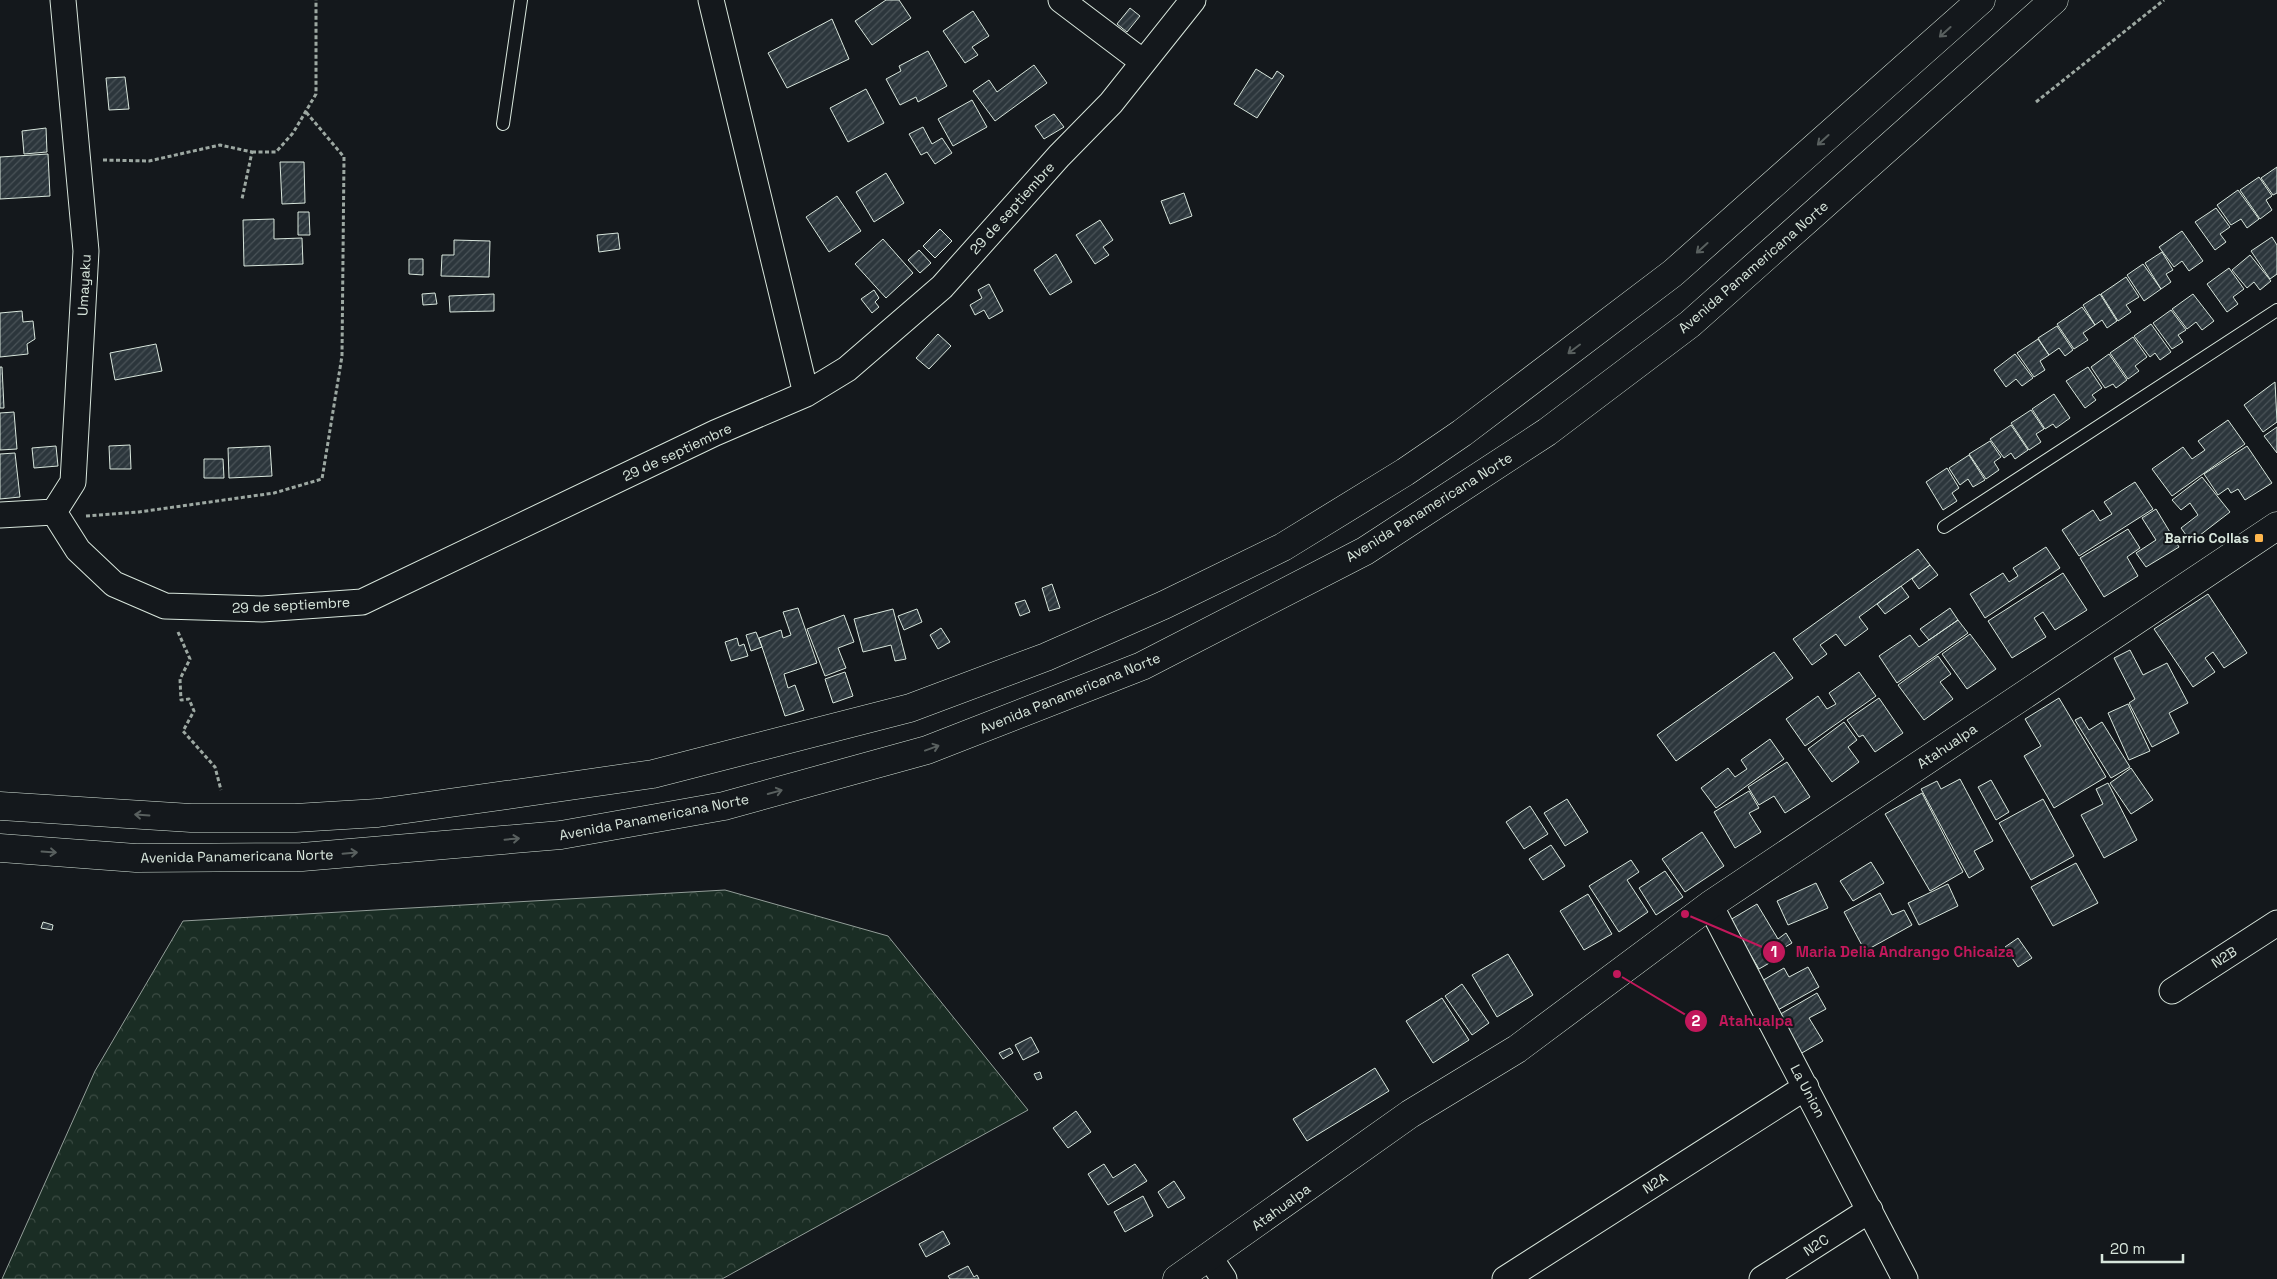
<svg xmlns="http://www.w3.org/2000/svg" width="2277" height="1279" font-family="'Space Grotesk',sans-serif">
	<defs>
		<pattern id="forest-crowns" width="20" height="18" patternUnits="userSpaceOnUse" patternTransform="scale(1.25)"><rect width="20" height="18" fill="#1a2d24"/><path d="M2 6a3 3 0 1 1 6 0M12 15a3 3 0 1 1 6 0" fill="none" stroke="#3b4b43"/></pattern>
		<pattern id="building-hatch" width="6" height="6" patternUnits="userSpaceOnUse" patternTransform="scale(1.25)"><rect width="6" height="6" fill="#2c363c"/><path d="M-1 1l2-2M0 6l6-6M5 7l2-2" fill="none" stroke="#4a5358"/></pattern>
	</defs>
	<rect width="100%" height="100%" fill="#14181c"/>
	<path fill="url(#forest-crowns)" stroke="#939e99" d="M 725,890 L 888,936 L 1028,1110 L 722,1279 L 2,1279 L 95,1071 L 183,921 Z"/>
	<path fill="url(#building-hatch)" stroke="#d8e6dc" d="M 886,0 L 899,0 L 911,18 L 872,45 L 855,21 Z
		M 1130,8 L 1140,16 L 1127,32 L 1117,24 Z
		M 973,11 L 989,36 L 972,47 L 978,55 L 965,63 L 943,31 Z
		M 832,19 L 849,59 L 787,88 L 768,53 Z
		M 928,51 L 947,86 L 918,102 L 916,97 L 900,105 L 886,79 L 901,71 L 899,66 Z
		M 1034,65 L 1047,83 L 995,121 L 973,91 L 989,80 L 997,92 Z
		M 1256,69 L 1272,79 L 1277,71 L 1284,76 L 1257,118 L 1234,104 Z
		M 125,77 L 129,109 L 109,110 L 106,78 Z
		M 866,89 L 884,123 L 848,142 L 830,108 Z
		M 972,100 L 987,127 L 953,146 L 938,119 Z
		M 1054,114 L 1064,127 L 1044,139 L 1035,126 Z
		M 923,127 L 932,144 L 942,138 L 952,153 L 935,164 L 927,152 L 921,155 L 909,134 Z
		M 46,128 L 47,152 L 24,154 L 22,131 Z
		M 48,154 L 50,196 L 0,199 L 0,157 Z
		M 280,162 L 304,162 L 305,203 L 282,204 Z
		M 2277,167 L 2277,193 L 2273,195 L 2261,178 Z
		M 886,173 L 904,203 L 874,222 L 856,192 Z
		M 2259,177 L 2272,196 L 2266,200 L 2272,210 L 2260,219 L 2240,190 Z
		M 2238,190 L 2259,219 L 2247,228 L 2241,219 L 2231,225 L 2217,205 Z
		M 1184,193 L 1192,216 L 1170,224 L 1161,201 Z
		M 837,196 L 861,231 L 829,252 L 806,217 Z
		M 2216,208 L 2230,227 L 2220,234 L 2226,242 L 2215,250 L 2195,222 Z
		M 298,212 L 309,212 L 310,235 L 298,235 Z
		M 274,219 L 274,239 L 302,238 L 303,264 L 244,266 L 243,220 Z
		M 1100,220 L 1113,240 L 1103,247 L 1109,255 L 1095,264 L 1076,235 Z
		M 940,229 L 952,241 L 935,258 L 923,246 Z
		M 2182,231 L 2203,261 L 2189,271 L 2182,261 L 2174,267 L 2159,247 Z
		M 618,233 L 620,249 L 599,252 L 597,235 Z
		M 2272,237 L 2277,245 L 2277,274 L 2270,279 L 2251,251 Z
		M 883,239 L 913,273 L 886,298 L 855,264 Z
		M 454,240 L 490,241 L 489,277 L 441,276 L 442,255 L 454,255 Z
		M 919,250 L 931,263 L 920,273 L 908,260 Z
		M 2162,252 L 2173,270 L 2166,274 L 2171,282 L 2161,289 L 2145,263 Z
		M 1056,254 L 1072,282 L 1050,295 L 1034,270 Z
		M 2250,255 L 2271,281 L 2260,290 L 2254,282 L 2247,288 L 2232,270 Z
		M 409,259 L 423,259 L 423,275 L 409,274 Z
		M 2143,264 L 2161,289 L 2144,301 L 2127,275 Z
		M 2229,268 L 2244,289 L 2233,297 L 2238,304 L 2227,312 L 2207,284 Z
		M 2126,277 L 2139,297 L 2126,305 L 2131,312 L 2118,321 L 2101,294 Z
		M 989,284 L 1003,311 L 989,319 L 984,310 L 975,315 L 970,305 L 982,298 L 978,290 Z
		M 874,290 L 879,298 L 875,302 L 879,307 L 872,313 L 861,299 Z
		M 435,293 L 437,304 L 423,305 L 422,294 Z
		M 494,294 L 494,311 L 450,312 L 449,296 Z
		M 2100,294 L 2117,321 L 2107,328 L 2102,320 L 2095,325 L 2083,305 Z
		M 2193,294 L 2214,321 L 2202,330 L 2196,322 L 2187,329 L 2172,309 Z
		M 2082,307 L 2095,325 L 2083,333 L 2088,340 L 2074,349 L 2057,324 Z
		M 2171,310 L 2186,330 L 2178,335 L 2183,342 L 2172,349 L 2153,323 Z
		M 22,311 L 23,322 L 33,321 L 35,339 L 27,344 L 28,354 L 0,357 L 0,313 Z
		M 2151,324 L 2171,352 L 2160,360 L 2155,353 L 2150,357 L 2134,336 Z
		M 2057,326 L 2073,350 L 2065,356 L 2059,348 L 2049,355 L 2038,338 Z
		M 938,334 L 951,346 L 929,369 L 916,358 Z
		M 2133,337 L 2147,357 L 2135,366 L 2139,371 L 2128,379 L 2110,353 Z
		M 2038,339 L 2049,355 L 2040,361 L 2045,370 L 2034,377 L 2017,353 Z
		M 156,344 L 162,371 L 115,380 L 110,353 Z
		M 2015,354 L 2033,378 L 2022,386 L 2016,379 L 2006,387 L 1994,370 Z
		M 2109,354 L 2127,380 L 2116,388 L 2113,384 L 2105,388 L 2091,367 Z
		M 0,367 L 2,367 L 4,408 L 0,408 Z
		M 2088,367 L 2102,388 L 2092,395 L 2096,400 L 2085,408 L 2066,381 Z
		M 2275,382 L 2277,422 L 2263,432 L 2244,405 Z
		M 2054,394 L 2070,418 L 2056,428 L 2053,424 L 2045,429 L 2032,409 Z
		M 2031,410 L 2044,429 L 2036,434 L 2041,442 L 2029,450 L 2011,423 Z
		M 14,412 L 17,449 L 0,450 L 0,413 Z
		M 2228,420 L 2245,444 L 2172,496 L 2152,469 L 2183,447 L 2192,459 L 2205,450 L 2198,441 Z
		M 2011,425 L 2028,450 L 2015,459 L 2011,453 L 2004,458 L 1990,439 Z
		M 2277,427 L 2277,453 L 2264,436 Z
		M 1990,441 L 2001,457 L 1994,462 L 1999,470 L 1986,479 L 1969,454 Z
		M 130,445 L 131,469 L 110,469 L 109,446 Z
		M 56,446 L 58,466 L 34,468 L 32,448 Z
		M 270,446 L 272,476 L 229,478 L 228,448 Z
		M 2247,446 L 2272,483 L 2245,500 L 2238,489 L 2231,493 L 2228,488 L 2218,495 L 2204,474 Z
		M 15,453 L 20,497 L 0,499 L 0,454 Z
		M 1969,455 L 1985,480 L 1973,487 L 1968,479 L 1960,485 L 1949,468 Z
		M 204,459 L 223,459 L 224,478 L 204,478 Z
		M 1947,468 L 1959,488 L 1952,493 L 1957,501 L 1943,510 L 1926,482 Z
		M 2202,477 L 2230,512 L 2191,542 L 2181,528 L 2198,515 L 2190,503 L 2181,510 L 2172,500 Z
		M 2135,482 L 2153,509 L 2079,556 L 2062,530 L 2093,510 L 2100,521 L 2112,514 L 2104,502 Z
		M 2156,509 L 2179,547 L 2146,567 L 2136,553 L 2156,540 L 2142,518 Z
		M 2128,529 L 2140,548 L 2127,557 L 2138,576 L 2104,597 L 2080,558 Z
		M 2046,547 L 2060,568 L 1985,618 L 1970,594 L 2003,573 L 2009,582 L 2018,576 L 2013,568 Z
		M 1918,549 L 1930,565 L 1859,617 L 1868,629 L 1845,646 L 1836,634 L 1820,645 L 1827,654 L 1812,665 L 1793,639 Z
		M 1930,565 L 1938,575 L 1919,589 L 1912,579 Z
		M 2063,573 L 2087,610 L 2055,630 L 2043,612 L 2034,618 L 2046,637 L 2012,658 L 1988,621 Z
		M 1052,584 L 1060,608 L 1049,611 L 1042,588 Z
		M 1901,586 L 1909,597 L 1885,614 L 1877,604 Z
		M 2208,594 L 2247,653 L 2224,668 L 2213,652 L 2205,658 L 2215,672 L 2193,687 L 2154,629 Z
		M 1025,600 L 1030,612 L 1020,616 L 1015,603 Z
		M 798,608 L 817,663 L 784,674 L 788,688 L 795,685 L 804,710 L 785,716 L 759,638 L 781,630 L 783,638 L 791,635 L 783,612 Z
		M 1950,608 L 1958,620 L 1929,640 L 1920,629 Z
		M 893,609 L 906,659 L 895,661 L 891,645 L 863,652 L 854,619 Z
		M 917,609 L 922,622 L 904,630 L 898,616 Z
		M 844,615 L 854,642 L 838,648 L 846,668 L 825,676 L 807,629 Z
		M 1958,620 L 1968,633 L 1897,683 L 1879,656 L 1910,635 L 1919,647 Z
		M 941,628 L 950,642 L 938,649 L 930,635 Z
		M 756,632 L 762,647 L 751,651 L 746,635 Z
		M 1970,634 L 1996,669 L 1967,689 L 1942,654 Z
		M 737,638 L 739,646 L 744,644 L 748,656 L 731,661 L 725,642 Z
		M 2130,650 L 2143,675 L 2167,663 L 2188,703 L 2169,713 L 2179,733 L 2152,747 L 2129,703 L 2135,699 L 2114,658 Z
		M 1774,652 L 1793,678 L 1676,761 L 1657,735 Z
		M 1938,656 L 1951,674 L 1940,682 L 1953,699 L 1924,720 L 1898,685 Z
		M 845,672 L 853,696 L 833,703 L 825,679 Z
		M 1859,672 L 1876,696 L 1805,746 L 1786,719 L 1818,696 L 1827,709 L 1836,704 L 1829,693 Z
		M 1879,698 L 1903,733 L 1875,752 L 1863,735 L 1859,737 L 1847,720 Z
		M 2059,698 L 2106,777 L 2054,808 L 2024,756 L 2041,746 L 2025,719 Z
		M 2128,704 L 2150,751 L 2129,760 L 2108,713 Z
		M 2081,717 L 2089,730 L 2102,722 L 2130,767 L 2111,778 L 2075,720 Z
		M 1844,722 L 1857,740 L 1848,747 L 1859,762 L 1832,782 L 1808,749 Z
		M 1770,739 L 1784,759 L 1716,808 L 1701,788 L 1728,768 L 1735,777 L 1747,769 L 1741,760 Z
		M 1787,762 L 1810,797 L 1785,813 L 1774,796 L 1759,805 L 1748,787 Z
		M 2131,768 L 2153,800 L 2131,814 L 2110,783 Z
		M 1960,779 L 1993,841 L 1974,851 L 1984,869 L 1969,878 L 1921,789 L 1937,781 L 1941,789 Z
		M 1991,780 L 2009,812 L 1996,820 L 1978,787 Z
		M 2108,783 L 2137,840 L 2104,858 L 2081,815 L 2103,804 L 2096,789 Z
		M 1749,791 L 1759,808 L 1749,813 L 1761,832 L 1735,848 L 1714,812 Z
		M 1922,793 L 1963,872 L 1930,891 L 1885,814 Z
		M 1567,799 L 1588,832 L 1565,846 L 1544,813 Z
		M 2043,799 L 2074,856 L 2031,880 L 1999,823 Z
		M 1530,806 L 1548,834 L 1524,849 L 1506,822 Z
		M 1702,832 L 1724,866 L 1685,892 L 1662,859 Z
		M 1551,845 L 1565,866 L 1543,880 L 1529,859 Z
		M 1631,860 L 1639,872 L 1627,880 L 1648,912 L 1619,932 L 1589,886 Z
		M 1871,862 L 1884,883 L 1853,901 L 1840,881 Z
		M 2076,863 L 2098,903 L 2053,926 L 2031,887 Z
		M 1665,871 L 1683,897 L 1656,915 L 1639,888 Z
		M 1816,883 L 1828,908 L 1788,925 L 1777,901 Z
		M 1948,884 L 1958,906 L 1919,925 L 1908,903 Z
		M 1880,893 L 1892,915 L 1904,910 L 1912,925 L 1865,951 L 1844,912 Z
		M 1588,894 L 1612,934 L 1584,950 L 1560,911 Z
		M 1757,904 L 1778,939 L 1786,933 L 1792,943 L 1775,953 L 1778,958 L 1759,969 L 1730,920 Z
		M 43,922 L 53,925 L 52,930 L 41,928 Z
		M 2018,938 L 2032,958 L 2018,967 L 2005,947 Z
		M 1508,954 L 1533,995 L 1497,1017 L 1472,975 Z
		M 1808,967 L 1819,987 L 1776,1011 L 1760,982 L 1784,968 L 1789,977 Z
		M 1462,984 L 1489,1023 L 1472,1035 L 1445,996 Z
		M 1817,993 L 1826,1009 L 1809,1018 L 1823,1041 L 1800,1054 L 1777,1016 Z
		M 1442,998 L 1469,1040 L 1433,1063 L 1406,1021 Z
		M 1031,1037 L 1039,1052 L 1023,1060 L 1015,1045 Z
		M 1010,1048 L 1013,1053 L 1003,1059 L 999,1053 Z
		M 1375,1068 L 1389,1091 L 1307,1141 L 1293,1119 Z
		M 1040,1072 L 1042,1078 L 1037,1080 L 1034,1074 Z
		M 1076,1111 L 1091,1132 L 1068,1148 L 1053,1128 Z
		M 1104,1164 L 1113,1178 L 1135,1164 L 1147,1181 L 1108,1205 L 1088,1174 Z
		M 1174,1181 L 1185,1198 L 1168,1208 L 1158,1192 Z
		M 1143,1196 L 1153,1216 L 1125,1232 L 1114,1212 Z
		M 943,1231 L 950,1244 L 926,1257 L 919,1244 Z
		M 968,1266 L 974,1277 L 977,1275 L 979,1279 L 950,1279 L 948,1276 Z"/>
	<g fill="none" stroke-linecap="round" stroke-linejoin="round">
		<g stroke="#d8e6dc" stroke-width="14">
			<path id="service" d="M 503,124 L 521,0
				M 1944,527 L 2277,310"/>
		</g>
		<g stroke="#d8e6dc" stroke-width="27">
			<path id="minor" d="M 711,0 L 806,394
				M 1061,0 L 1143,62
				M 54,512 L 78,550 L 114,584 L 165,606 L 262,609 L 362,602 L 715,433 L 806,394 L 847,369 L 942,287 L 1059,156 L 1111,103 L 1193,0
				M 0,515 L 54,512 L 73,482 L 86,251 L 63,0
				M 1710,905 L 1905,1279
				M 2172,991 L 2277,923
				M 1210,1258 L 1224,1279
				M 1505,1279 L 1806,1087
				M 1762,1279 L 1870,1210"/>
		</g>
		<g stroke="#d8e6dc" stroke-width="29">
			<path id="tertiary" d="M 1177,1279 L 1410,1114 L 1517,1049 L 1710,905 L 2277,526"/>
		</g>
		<g stroke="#d8e6dc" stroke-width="29">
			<path id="trunk" d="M 0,806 L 191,818 L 295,818 L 378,813 L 535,791 L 653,774 L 910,708 L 1046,657 L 1164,605 L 1283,547 L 1405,472 L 1462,433 L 1673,273 L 1981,0
				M 0,848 L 136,858 L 302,857 L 561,835 L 724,806 L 927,750 L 1142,666 L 1365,551 L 1547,432 L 1690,324 L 2054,0"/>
		</g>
		<path stroke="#9da8a2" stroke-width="3" stroke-dasharray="4 2.5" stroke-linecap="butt" d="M 2036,102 L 2164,0
			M 252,152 L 276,152 L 293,133 L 316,94 L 316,0
			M 103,160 L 149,161 L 220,145 L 252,152 L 242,199
			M 86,516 L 139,512 L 274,493 L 322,479 L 342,356 L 344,157 L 306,112
			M 178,632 L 190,659 L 180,679 L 181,700 L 189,699 L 194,711 L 183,731 L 215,767 L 221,790"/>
		<use href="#service" stroke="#14181c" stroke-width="12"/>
		<use href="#minor" stroke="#14181c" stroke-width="25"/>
		<use href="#tertiary" stroke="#14181c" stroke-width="28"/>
		<use href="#trunk" stroke="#14181c" stroke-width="28"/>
	</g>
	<defs><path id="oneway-shaft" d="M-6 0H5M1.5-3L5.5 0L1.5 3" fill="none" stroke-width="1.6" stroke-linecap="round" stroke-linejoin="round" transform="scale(1.25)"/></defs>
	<g stroke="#59605f">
		<use href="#oneway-shaft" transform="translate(1945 32) rotate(138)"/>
		<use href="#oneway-shaft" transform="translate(1823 140) rotate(138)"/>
		<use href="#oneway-shaft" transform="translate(1702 248) rotate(138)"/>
		<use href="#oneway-shaft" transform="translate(1574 349) rotate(143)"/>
		<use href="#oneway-shaft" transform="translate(932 748) rotate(-20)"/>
		<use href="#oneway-shaft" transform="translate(775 792) rotate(-15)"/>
		<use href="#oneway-shaft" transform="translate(142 815) rotate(-176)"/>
		<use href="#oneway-shaft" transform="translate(512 839) rotate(-5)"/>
		<use href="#oneway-shaft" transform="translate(49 852) rotate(4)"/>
		<use href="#oneway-shaft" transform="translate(350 853) rotate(-5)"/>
	</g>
	<rect fill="#ffb74d" stroke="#14181c" stroke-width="2" x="2254" y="533" width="10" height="10" rx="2.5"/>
	<g text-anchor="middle" stroke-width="4" stroke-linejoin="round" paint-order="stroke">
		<g font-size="14" fill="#d8e6dc" stroke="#14181c">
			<text transform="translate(1012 208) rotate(-48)" y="5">29 de septiembre</text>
			<text transform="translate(1753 267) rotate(-41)" y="5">Avenida Panamericana Norte</text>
			<text transform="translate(84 285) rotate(-87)" y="5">Umayaku</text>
			<text transform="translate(677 452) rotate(-25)" y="5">29 de septiembre</text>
			<text transform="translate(1429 507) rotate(-32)" y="5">Avenida Panamericana Norte</text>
			<text transform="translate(291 605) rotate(-3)" y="5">29 de septiembre</text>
			<text transform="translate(1070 693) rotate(-22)" y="5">Avenida Panamericana Norte</text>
			<text transform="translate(1947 746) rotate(-34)" y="5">Atahualpa</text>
			<text transform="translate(654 817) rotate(-11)" y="5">Avenida Panamericana Norte</text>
			<text transform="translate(237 856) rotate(-1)" y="5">Avenida Panamericana Norte</text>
			<text transform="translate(2224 957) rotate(-33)" y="5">N2B</text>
			<text transform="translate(1808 1091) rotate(62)" y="5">La Union</text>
			<text transform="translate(1655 1183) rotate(-32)" y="5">N2A</text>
			<text transform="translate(1281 1207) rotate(-36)" y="5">Atahualpa</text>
			<text transform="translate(1816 1245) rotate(-33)" y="5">N2C</text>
		</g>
		<g font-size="14" font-weight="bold" fill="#d8e6dc" stroke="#14181c" text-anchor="end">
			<text x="2249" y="543">Barrio Collas</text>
		</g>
	</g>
	<path fill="none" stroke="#c2185b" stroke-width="2" d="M1685 914L1774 952M1617 974L1696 1021"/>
	<g fill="#c2185b" stroke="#14181c" stroke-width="2">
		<circle cx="1685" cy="914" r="5"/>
		<circle cx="1617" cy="974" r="5"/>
		<circle cx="1774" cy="952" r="12"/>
		<circle cx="1696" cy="1021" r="12"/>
	</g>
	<g font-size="15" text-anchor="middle" font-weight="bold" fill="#fff">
		<text x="1774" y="957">1</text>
		<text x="1696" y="1026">2</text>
	</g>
	<g font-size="15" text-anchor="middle" font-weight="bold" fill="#c2185b" stroke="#14181c" stroke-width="4" stroke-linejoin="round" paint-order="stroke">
		<text x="1905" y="957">Maria Delia Andrango Chicaiza</text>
		<text x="1756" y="1026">Atahualpa</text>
	</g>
	<path d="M2102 1254v8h81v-8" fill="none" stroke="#d8e6dc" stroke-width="2.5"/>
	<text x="2110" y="1254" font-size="15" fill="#d8e6dc" stroke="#14181c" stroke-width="4" paint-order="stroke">20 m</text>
</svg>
